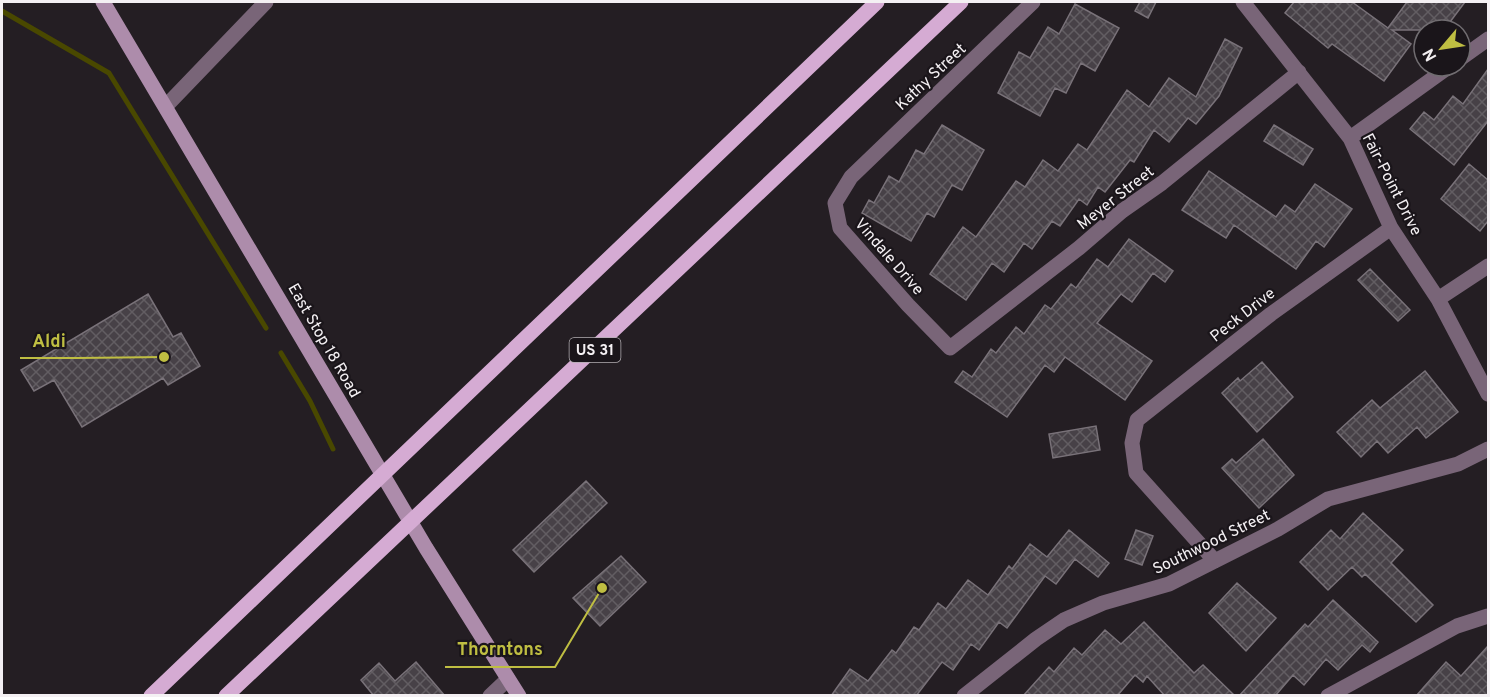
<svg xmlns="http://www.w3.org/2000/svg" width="1490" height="697" font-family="Overpass,sans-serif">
	<defs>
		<pattern id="building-cross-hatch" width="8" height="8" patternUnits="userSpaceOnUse" patternTransform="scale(1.5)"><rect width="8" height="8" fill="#474147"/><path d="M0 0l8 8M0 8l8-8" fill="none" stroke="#625d62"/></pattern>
	</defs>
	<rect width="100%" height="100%" fill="#241e23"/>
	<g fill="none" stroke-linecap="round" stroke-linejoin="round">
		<path stroke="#494800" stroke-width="5" d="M 2,11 L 109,73 L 266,328
			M 281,353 L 310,401 L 333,449"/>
	</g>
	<path fill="url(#building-cross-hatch)" stroke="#797279" stroke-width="1.5" d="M 1140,2 L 1156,2 L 1148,18 L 1135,11 Z
		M 1294,2 L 1352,2 L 1388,28 L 1407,2 L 1465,2 L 1444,30 L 1392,30 L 1411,44 L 1384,81 L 1332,44 L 1328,48 L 1285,13 Z
		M 1075,4 L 1119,28 L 1095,71 L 1081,63 L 1066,93 L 1055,88 L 1040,116 L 998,93 L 1019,52 L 1030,58 L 1048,27 L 1059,34 Z
		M 1225,39 L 1242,48 L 1219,96 L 1196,124 L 1188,118 L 1169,142 L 1154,130 L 1134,162 L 1130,160 L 1105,192 L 1098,187 L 1087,205 L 1079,199 L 1060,226 L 1052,221 L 1032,249 L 1024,243 L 1004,272 L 992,263 L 966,300 L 930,274 L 963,227 L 976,237 L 1016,181 L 1025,187 L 1043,160 L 1058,171 L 1078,144 L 1087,150 L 1127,90 L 1149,107 L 1169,78 L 1196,97 Z
		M 1488,69 L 1488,121 L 1454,165 L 1410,129 L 1424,112 L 1434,120 L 1453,96 L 1463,104 Z
		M 942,125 L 984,150 L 962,190 L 952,185 L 934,217 L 927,213 L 911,241 L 862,213 L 869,200 L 874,203 L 889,176 L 899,182 L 916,150 L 924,154 Z
		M 1274,125 L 1313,149 L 1303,165 L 1264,141 Z
		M 1469,164 L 1488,180 L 1488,221 L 1480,231 L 1441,199 Z
		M 1209,171 L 1276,217 L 1285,205 L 1295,212 L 1315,184 L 1352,209 L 1324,247 L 1316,241 L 1296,269 L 1234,225 L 1226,238 L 1182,210 Z
		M 1129,239 L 1173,271 L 1165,282 L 1153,273 L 1132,302 L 1121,294 L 1097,323 L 1152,361 L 1125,400 L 1065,357 L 1054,372 L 1045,365 L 1007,417 L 955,382 L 963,371 L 972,377 L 991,349 L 996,353 L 1016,327 L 1024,334 L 1045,305 L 1051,309 L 1071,284 L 1076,288 L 1097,259 L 1108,267 Z
		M 1370,269 L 1410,310 L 1398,321 L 1358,280 Z
		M 148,294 L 173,337 L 181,333 L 200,366 L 168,385 L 163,378 L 82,427 L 54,380 L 34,391 L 21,370 Z
		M 1262,362 L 1293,397 L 1257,432 L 1222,393 L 1238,378 L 1240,381 Z
		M 1425,371 L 1458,412 L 1426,438 L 1417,427 L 1388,453 L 1377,441 L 1361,457 L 1337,432 L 1372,400 L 1380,408 Z
		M 1096,426 L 1100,450 L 1053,458 L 1049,434 Z
		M 1263,439 L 1294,475 L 1259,508 L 1222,468 L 1232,459 L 1236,463 Z
		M 586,481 L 607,503 L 534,572 L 513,550 Z
		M 1363,513 L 1403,550 L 1391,563 L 1433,605 L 1416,622 L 1365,574 L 1362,577 L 1352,567 L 1328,590 L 1300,562 L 1331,530 L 1340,539 Z
		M 1069,530 L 1109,563 L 1098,577 L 1075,559 L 1056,584 L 1045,576 L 1007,628 L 999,622 L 979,650 L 971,644 L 953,670 L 942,662 L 916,696 L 831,696 L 850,669 L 868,681 L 892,650 L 896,653 L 914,627 L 919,630 L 938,603 L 946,609 L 968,580 L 988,595 L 1009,566 L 1012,569 L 1030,544 L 1047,557 Z
		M 1136,530 L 1153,536 L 1142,565 L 1125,559 Z
		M 621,556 L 646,582 L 600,626 L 573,598 Z
		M 1237,583 L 1276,618 L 1246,651 L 1209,613 Z
		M 1333,600 L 1378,642 L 1370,652 L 1362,645 L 1338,670 L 1326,659 L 1304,685 L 1293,675 L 1275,696 L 1239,696 L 1305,624 L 1308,627 Z
		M 1144,622 L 1194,673 L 1203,665 L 1235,696 L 1165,696 L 1147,676 L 1143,682 L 1135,675 L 1117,696 L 1023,696 L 1049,667 L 1054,672 L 1074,648 L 1082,655 L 1105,630 L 1121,644 Z
		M 1488,646 L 1488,696 L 1416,696 L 1446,662 L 1461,676 Z
		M 416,662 L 445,696 L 374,696 L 361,680 L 379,663 L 395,681 Z"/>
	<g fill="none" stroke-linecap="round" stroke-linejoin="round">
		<path stroke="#796578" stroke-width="15" d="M 1033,2 L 851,177 L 835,203 L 840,228 L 908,305 L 950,348 L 1079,248 L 1122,211 L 1162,183 L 1299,72
			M 1243,2 L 1350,138 L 1391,228 L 1438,299 L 1488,394
			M 1460,59 L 1488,39
			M 166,106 L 266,2
			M 1350,138 L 1450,66
			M 1438,299 L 1488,266
			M 1215,561 L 1136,473 L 1132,443 L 1137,420 L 1271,314 L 1391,228
			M 490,696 L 508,679
			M 964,696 L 1036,639 L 1064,620 L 1103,603 L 1169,584 L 1278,529 L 1328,499 L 1458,464 L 1488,449
			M 1328,696 L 1457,626 L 1488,616"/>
		<path stroke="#ad8cab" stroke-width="15" d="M 103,2 L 426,548 L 519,696"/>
		<path stroke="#d5abd3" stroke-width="15" d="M 151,696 L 877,2
			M 226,696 L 961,2"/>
	</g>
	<g text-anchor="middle" stroke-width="4.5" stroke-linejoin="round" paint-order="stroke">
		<rect fill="#1a151a" stroke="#b3aeb2" stroke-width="1.5" x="569.5" y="338" width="51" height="24" rx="4.5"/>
		<g font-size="15" font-weight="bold" fill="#f4f0f3">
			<text x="595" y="355">US 31</text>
		</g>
		<g font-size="16" fill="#f4f0f3" stroke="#1a151a">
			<text transform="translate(930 76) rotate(-43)" y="6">Kathy Street</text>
			<text transform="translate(1393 184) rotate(63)" y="6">Fair-Point Drive</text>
			<text transform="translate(1115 197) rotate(-38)" y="6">Meyer Street</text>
			<text transform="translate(890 256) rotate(49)" y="6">Vindale Drive</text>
			<text transform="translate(1242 314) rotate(-38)" y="6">Peck Drive</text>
			<text transform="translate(325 340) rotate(60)" y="6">East Stop 18 Road</text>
			<text transform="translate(1211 541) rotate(-26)" y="6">Southwood Street</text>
		</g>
	</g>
	<path fill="none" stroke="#bfbe42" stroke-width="2" d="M164 357L78 358H20M602 588L555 667H445"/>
	<g fill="#bfbe42" stroke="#1a151a" stroke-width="2">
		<circle cx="164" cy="357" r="6"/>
		<circle cx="602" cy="588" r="6"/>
	</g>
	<g font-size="18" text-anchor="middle" font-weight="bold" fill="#bfbe42" stroke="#1a151a" stroke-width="4.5" stroke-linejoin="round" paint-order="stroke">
		<text x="49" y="347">Aldi</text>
		<text x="500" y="655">Thorntons</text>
	</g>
	<rect width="1490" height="697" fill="none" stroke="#f4f0f3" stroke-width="6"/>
	<g transform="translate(1442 48) rotate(241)"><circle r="28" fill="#1a151a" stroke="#716d71" stroke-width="1.5"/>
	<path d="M0-4.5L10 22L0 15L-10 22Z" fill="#bfbe42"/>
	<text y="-9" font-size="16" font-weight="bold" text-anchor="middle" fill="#f4f0f3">N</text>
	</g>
</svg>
